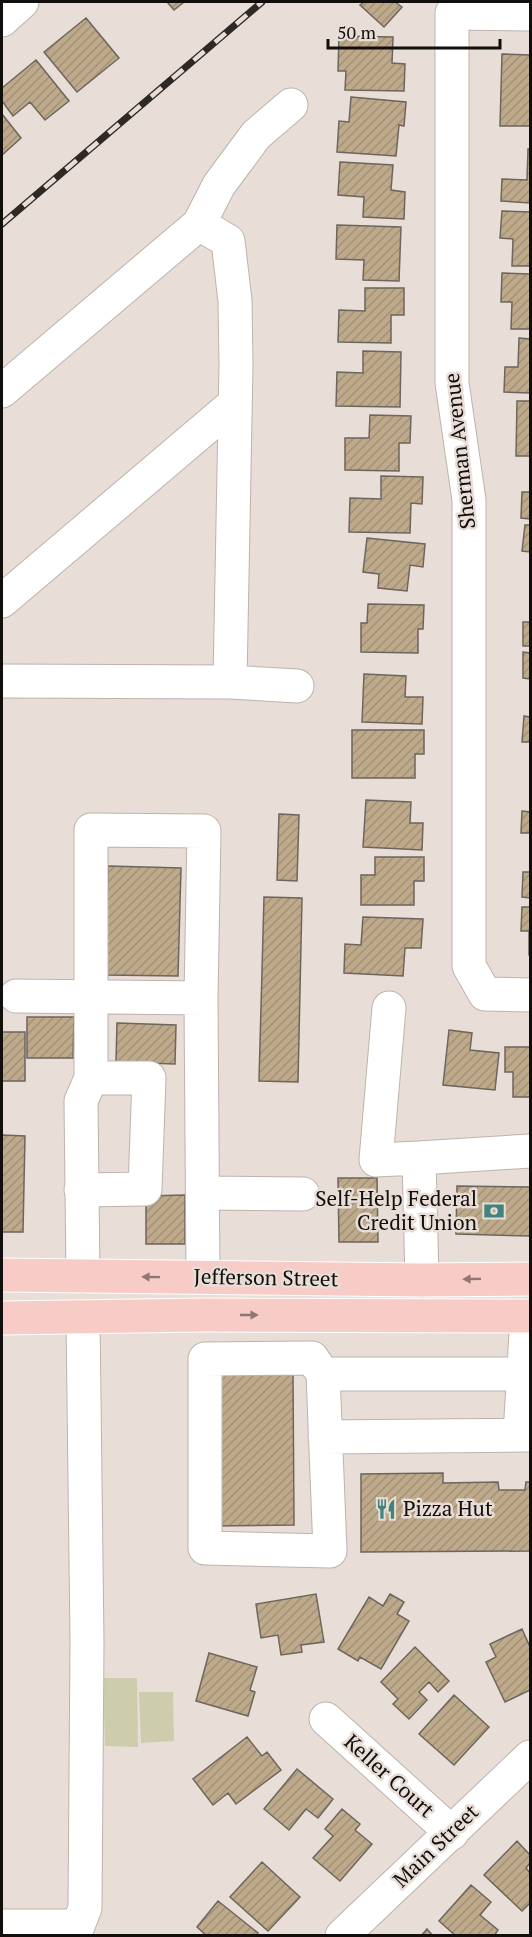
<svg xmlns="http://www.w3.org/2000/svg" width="532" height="1937" font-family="'PT Serif',serif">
	<defs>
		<pattern id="building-hatch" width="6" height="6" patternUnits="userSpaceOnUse" patternTransform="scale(1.5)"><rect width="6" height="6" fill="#beaa8b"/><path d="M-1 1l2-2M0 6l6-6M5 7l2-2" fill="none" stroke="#a29177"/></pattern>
	</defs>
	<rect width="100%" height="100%" fill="#e8ddd7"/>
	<path fill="#cdccad" d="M 103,1678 L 137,1678 L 138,1747 L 105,1746 Z
		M 139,1692 L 173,1692 L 174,1741 L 141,1743 Z"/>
	<path fill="url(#building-hatch)" stroke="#6c665d" stroke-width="1.5" d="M 167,2 L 184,2 L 174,10 Z
		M 364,2 L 395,2 L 402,7 L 384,27 L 360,5 Z
		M 86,18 L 119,58 L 77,92 L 44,52 Z
		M 339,36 L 393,37 L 392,63 L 405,64 L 404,91 L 345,90 L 346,71 L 338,71 Z
		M 502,54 L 530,55 L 530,126 L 500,126 Z
		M 36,60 L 69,101 L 45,120 L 30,102 L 13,116 L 2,101 L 2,88 Z
		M 351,97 L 406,102 L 404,126 L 399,125 L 396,156 L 337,152 L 339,121 L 349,122 Z
		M 2,114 L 21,138 L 2,155 Z
		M 528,149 L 530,149 L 530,203 L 501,201 L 502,179 L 527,180 Z
		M 340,162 L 393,165 L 391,190 L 405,192 L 404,219 L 363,217 L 364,197 L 338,195 Z
		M 502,211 L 530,212 L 530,266 L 512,266 L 513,239 L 500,238 Z
		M 337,225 L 401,227 L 399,281 L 363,280 L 364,260 L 336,259 Z
		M 502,273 L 530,274 L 530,329 L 511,329 L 512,302 L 501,302 Z
		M 365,288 L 404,288 L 404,315 L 391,315 L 391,343 L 338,342 L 339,310 L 365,311 Z
		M 519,338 L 530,339 L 530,393 L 504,392 L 505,367 L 518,367 Z
		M 363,351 L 401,352 L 400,407 L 336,406 L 337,372 L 363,373 Z
		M 517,401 L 530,401 L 530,456 L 516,456 Z
		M 370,415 L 411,416 L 410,443 L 399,443 L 399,471 L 345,470 L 345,438 L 369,438 Z
		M 381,476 L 423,477 L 422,504 L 411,503 L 410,533 L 349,532 L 350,498 L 381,499 Z
		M 522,492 L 530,492 L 530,519 L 521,518 Z
		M 525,525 L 530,525 L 530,552 L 522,551 Z
		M 367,538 L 425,544 L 423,567 L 410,565 L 407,591 L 378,588 L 379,574 L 363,572 Z
		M 368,604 L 424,605 L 423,629 L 418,629 L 418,653 L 361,652 L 361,623 L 367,623 Z
		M 523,622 L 530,622 L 530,646 L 523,646 Z
		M 523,652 L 530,653 L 530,679 L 523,678 Z
		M 364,674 L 406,676 L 405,697 L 423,697 L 422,724 L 362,722 Z
		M 524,716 L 530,717 L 530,764 L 530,742 L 522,742 Z
		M 352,730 L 424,730 L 424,754 L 415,754 L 415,778 L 352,778 Z
		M 366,800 L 411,802 L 410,823 L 423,823 L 422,850 L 363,847 Z
		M 522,811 L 530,812 L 530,833 L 521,833 Z
		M 279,814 L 299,815 L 297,881 L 277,880 Z
		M 375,857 L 424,857 L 424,881 L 414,881 L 414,905 L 361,905 L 361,875 L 375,875 Z
		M 108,866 L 181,868 L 178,976 L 106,975 Z
		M 523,872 L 530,872 L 530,898 L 522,897 Z
		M 264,897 L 302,898 L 298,1082 L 259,1081 Z
		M 522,907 L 530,907 L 530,956 L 529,955 L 529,931 L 521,931 Z
		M 363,917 L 423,919 L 421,948 L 405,948 L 403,976 L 344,973 L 345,944 L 361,945 Z
		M 27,1017 L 74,1017 L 73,1058 L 27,1058 Z
		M 117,1023 L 176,1025 L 175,1064 L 116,1062 Z
		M 449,1030 L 472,1033 L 470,1050 L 499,1053 L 495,1090 L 443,1085 Z
		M 2,1032 L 25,1032 L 25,1081 L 2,1081 Z
		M 505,1047 L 530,1047 L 530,1097 L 513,1097 L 513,1072 L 505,1072 Z
		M 2,1135 L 25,1136 L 23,1232 L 2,1232 Z
		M 338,1178 L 377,1178 L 378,1242 L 339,1242 Z
		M 457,1186 L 530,1187 L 530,1236 L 456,1234 Z
		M 185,1195 L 185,1244 L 146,1244 L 146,1196 Z
		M 293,1372 L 294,1525 L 213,1526 L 212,1373 Z
		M 443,1473 L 443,1483 L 498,1482 L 499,1490 L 525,1490 L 526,1482 L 530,1482 L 530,1551 L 361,1552 L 361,1474 Z
		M 316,1594 L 324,1642 L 301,1645 L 302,1652 L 281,1655 L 278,1635 L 261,1638 L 256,1604 Z
		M 390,1594 L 404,1602 L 397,1614 L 409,1621 L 381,1669 L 360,1657 L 358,1661 L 338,1649 L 369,1597 L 383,1606 Z
		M 522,1629 L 530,1647 L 530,1690 L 505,1702 L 486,1662 L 496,1657 L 490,1644 Z
		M 415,1647 L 449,1681 L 438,1692 L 429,1682 L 419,1692 L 427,1700 L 409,1719 L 393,1704 L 398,1699 L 381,1682 Z
		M 209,1653 L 257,1667 L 250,1690 L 255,1692 L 248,1716 L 196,1701 Z
		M 454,1695 L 489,1727 L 454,1765 L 419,1734 Z
		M 247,1737 L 262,1756 L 267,1752 L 281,1770 L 236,1804 L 228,1793 L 213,1805 L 193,1779 Z
		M 297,1769 L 333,1799 L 318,1818 L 306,1809 L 289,1830 L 264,1809 Z
		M 342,1809 L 360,1824 L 355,1830 L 372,1844 L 340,1881 L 313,1858 L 333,1836 L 325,1829 Z
		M 517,1841 L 530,1855 L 530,1863 L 526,1868 L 530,1873 L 530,1903 L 522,1911 L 484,1875 Z
		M 262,1862 L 300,1897 L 268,1931 L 230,1897 Z
		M 471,1885 L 491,1902 L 480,1915 L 498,1930 L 494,1936 L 456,1936 L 439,1921 Z
		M 218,1901 L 258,1933 L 256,1936 L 207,1936 L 197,1927 Z
		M 427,1929 L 433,1936 L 421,1936 Z"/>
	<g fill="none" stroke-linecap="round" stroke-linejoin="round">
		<g stroke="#bdb3ac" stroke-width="35">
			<path id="minor" d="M 530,14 L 452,13 L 452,383 L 469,500 L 469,966 L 485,994 L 530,995
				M 2,20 L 22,2
				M 199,224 L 219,185 L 256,135 L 291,105
				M 2,391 L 199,224 L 228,241 L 235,301 L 236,365 L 230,682 L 2,681
				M 2,601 L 235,403
				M 230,682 L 297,686
				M 16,996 L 201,998 L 203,1277
				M 389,1008 L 376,1160 L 419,1158
				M 81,1190 L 145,1189 L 149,1078 L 91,1078 L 91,830 L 204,831 L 201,998
				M 203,1193 L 303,1194
				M 83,1276 L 81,1101 L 91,1078
				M 422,1280 L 419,1158 L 530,1151
				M 312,1358 L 323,1374 L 330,1551 L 205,1548 L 205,1359 Z
				M 323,1374 L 530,1374
				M 520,1435 L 527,1316
				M 325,1437 L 530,1435
				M 326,1719 L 452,1833
				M 2,1926 L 78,1926 L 85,1908 L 87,1642 L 83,1317
				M 342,1936 L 530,1757"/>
		</g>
		<g stroke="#fff" stroke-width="35">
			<path id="major" d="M 2,1275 L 422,1280 L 530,1279
				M 2,1318 L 203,1315 L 530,1316"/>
		</g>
		<use href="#minor" stroke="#fff" stroke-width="33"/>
		<use href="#major" stroke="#f7cbc6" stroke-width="33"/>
		<g stroke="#2e2926" stroke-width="7">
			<path id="rail" d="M 2,224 L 262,2"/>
		</g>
		<use href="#rail" stroke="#e8ddd7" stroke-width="4.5" stroke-dasharray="14" stroke-linecap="butt"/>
	</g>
	<defs><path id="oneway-solid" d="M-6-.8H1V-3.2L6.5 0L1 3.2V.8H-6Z" transform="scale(1.5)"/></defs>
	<g fill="#907672">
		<use href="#oneway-solid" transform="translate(151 1277) rotate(-179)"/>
		<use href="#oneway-solid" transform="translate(472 1279) rotate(179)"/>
		<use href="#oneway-solid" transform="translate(249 1315)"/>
	</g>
	<defs>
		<g id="bank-bare" transform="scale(1.62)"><path d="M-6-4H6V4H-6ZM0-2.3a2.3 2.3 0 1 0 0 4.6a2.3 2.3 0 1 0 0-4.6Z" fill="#3f857d" stroke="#e8ddd7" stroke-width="2.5" paint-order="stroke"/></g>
		<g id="restaurant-bare" transform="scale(1.62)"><path d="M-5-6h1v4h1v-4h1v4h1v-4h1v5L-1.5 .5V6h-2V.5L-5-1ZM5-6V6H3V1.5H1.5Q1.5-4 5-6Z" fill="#3f857d" stroke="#e8ddd7" stroke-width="2.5" paint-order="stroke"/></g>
	</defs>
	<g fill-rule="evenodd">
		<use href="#bank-bare" x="494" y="1211"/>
		<use href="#restaurant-bare" x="386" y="1509"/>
	</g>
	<g text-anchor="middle" stroke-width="5" stroke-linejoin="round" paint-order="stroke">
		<g font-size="21" fill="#120e0c" stroke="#e8ddd7">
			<text transform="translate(460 451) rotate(-96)" y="7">Sherman Avenue</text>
			<text transform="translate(266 1278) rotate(1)" y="7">Jefferson Street</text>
			<text transform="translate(389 1776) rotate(42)" y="7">Keller Court</text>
			<text transform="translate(436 1846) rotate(-44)" y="7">Main Street</text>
		</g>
		<g font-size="21" fill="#120e0c" stroke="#e8ddd7" text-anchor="end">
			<text x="477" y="1206">Self-Help Federal<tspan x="477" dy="24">Credit Union</tspan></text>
			<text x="403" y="1516" text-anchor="start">Pizza Hut</text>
		</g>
	</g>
	<rect width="532" height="1937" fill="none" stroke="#120e0c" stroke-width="6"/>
	<path d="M328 39v9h172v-9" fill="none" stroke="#120e0c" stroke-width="3"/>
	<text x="337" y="39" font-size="18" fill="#120e0c" stroke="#e8ddd7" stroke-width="4.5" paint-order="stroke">50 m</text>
</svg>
